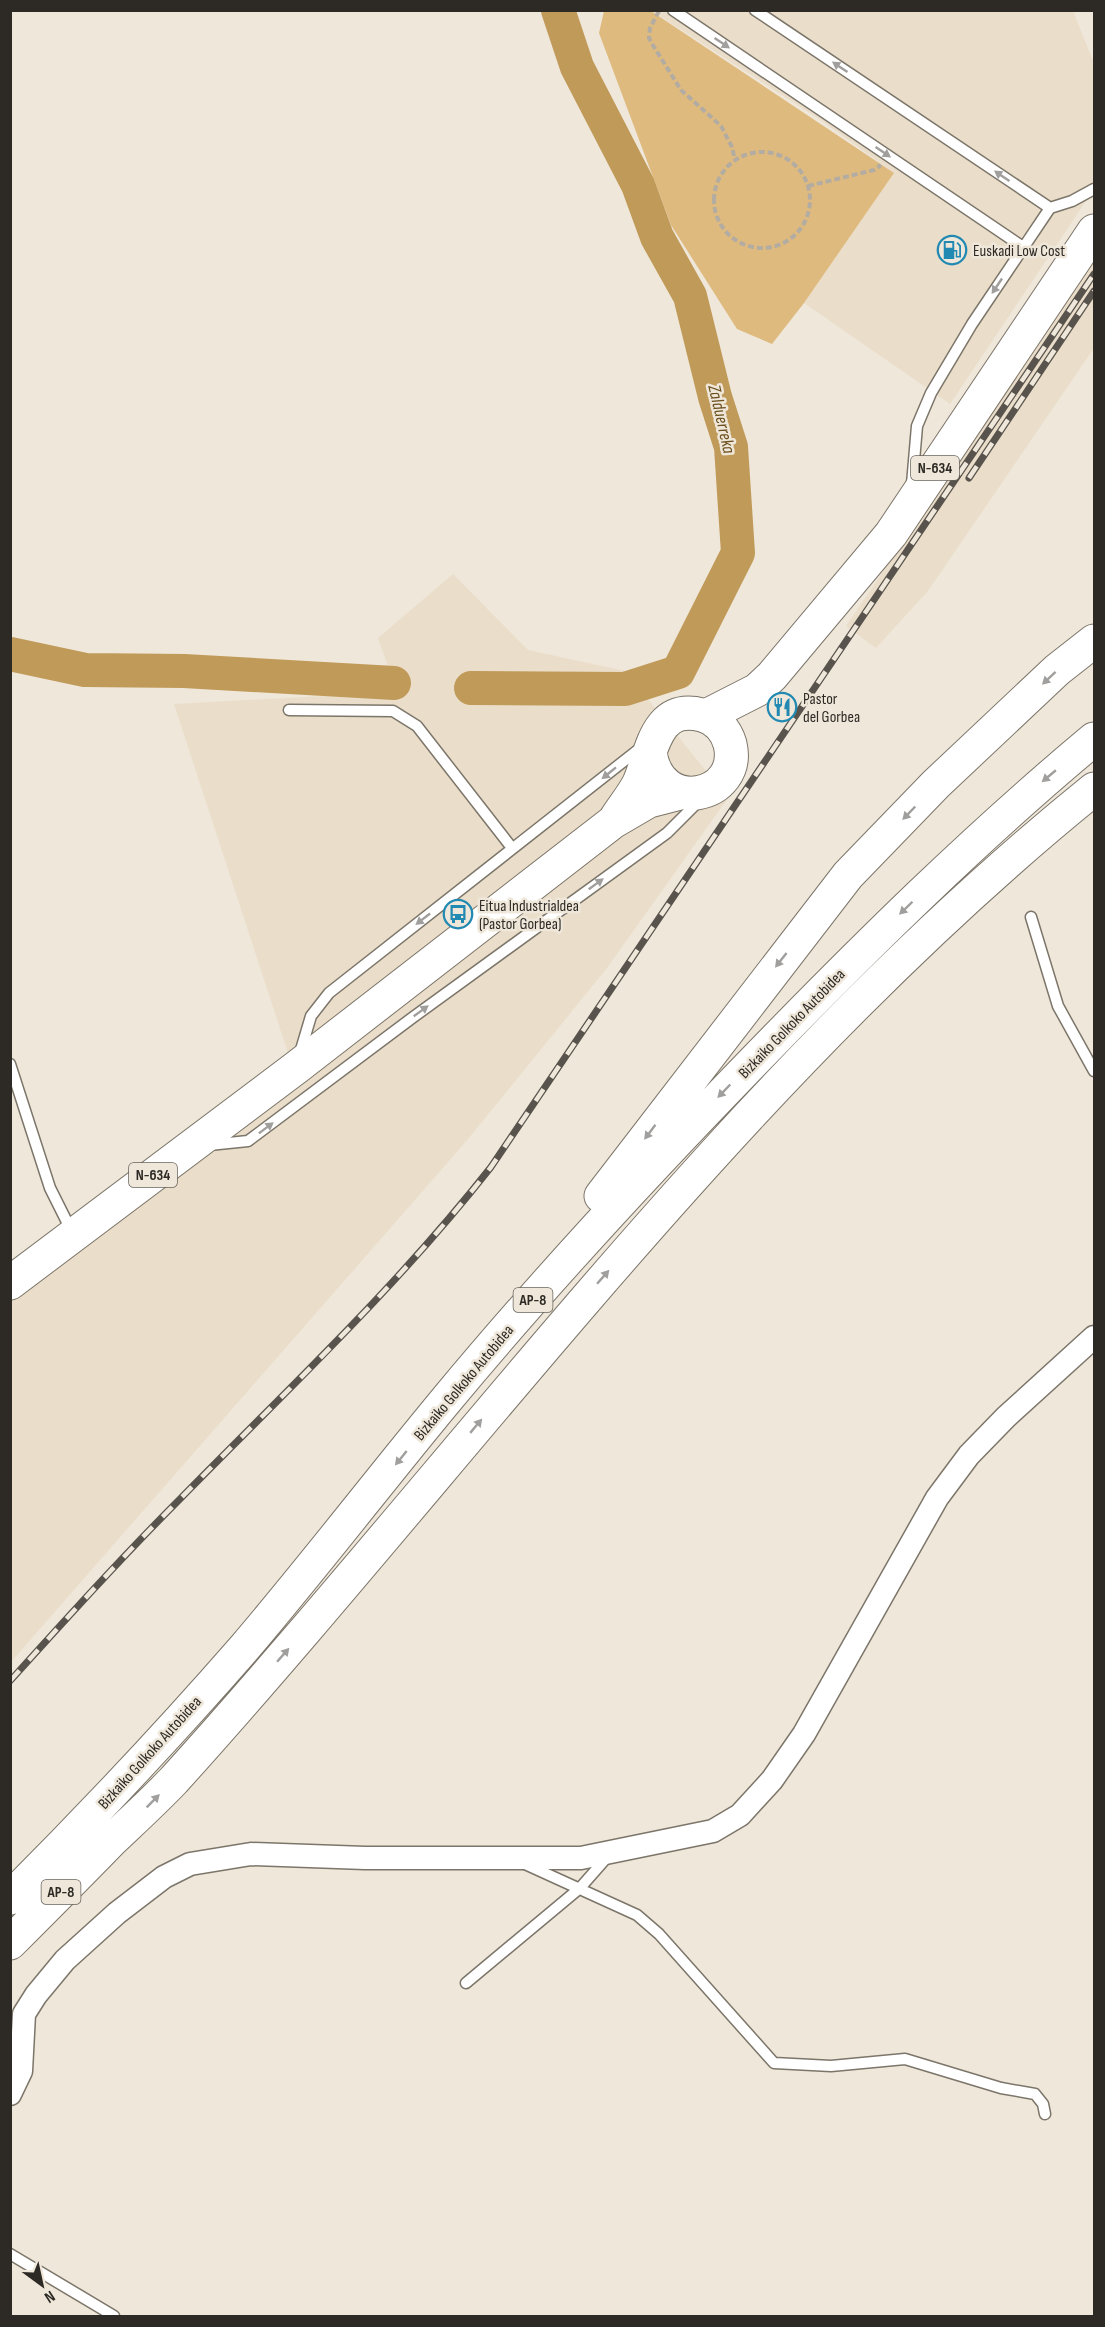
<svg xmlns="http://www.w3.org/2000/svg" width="1105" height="2327" font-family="'Sofia Sans Condensed',sans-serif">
	<rect width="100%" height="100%" fill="#efe7da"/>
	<path fill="#eadeca" d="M 652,11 L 1073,11 L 1094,63 L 1094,189 L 950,404 L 804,303 L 894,173 L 819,119 Z
		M 1094,262 L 1094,348 L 928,591 L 876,648 L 846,626 Z
		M 453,574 L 528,650 L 625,671 L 728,798 L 607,968 L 469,1138 L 11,1662 L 11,1271 L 88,1216 L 288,1053 L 174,704 L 397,692 L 378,638 Z"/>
	<path fill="#deba7e" d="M 604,11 L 651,11 L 894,173 L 804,303 L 772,344 L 737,329 L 671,225 L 599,33 Z"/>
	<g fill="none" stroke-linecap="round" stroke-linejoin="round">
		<path stroke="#c09a58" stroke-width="34" d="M 10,654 L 85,670 L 184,671 L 394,683
			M 471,688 L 625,689 L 678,672 L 738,553 L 731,447 L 715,397 L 690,296 L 657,237 L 638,185 L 577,67 L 558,10"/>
		<g stroke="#7c7569" stroke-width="13">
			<path id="service" d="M 673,10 L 1023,247
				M 755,10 L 1050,208
				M 912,484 L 917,426 L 931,393 L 972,324 L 1050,208 L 1072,201 L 1094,189
				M 289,710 L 393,711 L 417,726 L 512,848
				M 1031,917 L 1058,1006 L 1094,1071
				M 300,1053 L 311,1016 L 329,993 L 643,746
				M 10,1064 L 50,1188 L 72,1232
				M 209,1145 L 248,1141 L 412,1018 L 667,833 L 700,800
				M 525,1864 L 637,1915 L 659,1934 L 774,2063 L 831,2066 L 905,2059 L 1001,2088 L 1035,2094 L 1043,2104 L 1045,2114
				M 466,1983 L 580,1888 L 609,1855
				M 10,2254 L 114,2316"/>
		</g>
		<g stroke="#7c7569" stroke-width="25">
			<path id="minor" d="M 10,2094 L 21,2071 L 24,2014 L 36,1995 L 65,1960 L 117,1913 L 164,1877 L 190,1864 L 251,1854 L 365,1858 L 581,1858 L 713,1831 L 740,1815 L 772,1780 L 804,1734 L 937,1498 L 969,1455 L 1006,1417 L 1094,1337"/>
		</g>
		<g stroke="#7c7569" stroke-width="35">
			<path id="trunk" d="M 706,716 L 757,690 L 772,676 L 891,534 L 1094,231
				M 616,818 C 623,807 633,795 639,783 C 652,753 655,703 702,715 C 716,719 726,730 730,744 C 743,798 659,817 650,752
				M 10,1283 L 297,1067 L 613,822 L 649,801 L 680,793"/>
		</g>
		<g stroke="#7c7569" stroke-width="35">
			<path id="motorway" d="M 601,1196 L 848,875 L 936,784 L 1057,670 L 1094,641
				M 10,1898 C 91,1817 170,1733 245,1647 C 314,1566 379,1481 447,1399 C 545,1281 651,1167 758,1057 C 866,946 975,838 1094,739
				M 10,1943 C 44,1909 78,1875 111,1841 C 132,1821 154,1801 174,1780 C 476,1445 741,1074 1094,789"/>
		</g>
		<path stroke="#b3aca2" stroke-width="4" stroke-dasharray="6 3" stroke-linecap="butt" d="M 659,11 L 650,28 L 649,38 L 654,47 L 681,90 L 721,126 L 732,147 L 735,160
			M714 200a48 48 0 1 1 96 0a48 48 0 1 1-96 0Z
			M 808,186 L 874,170 L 881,165"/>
		<use href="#service" stroke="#fff" stroke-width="10"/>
		<use href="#minor" stroke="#fff" stroke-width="22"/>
		<use href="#trunk" stroke="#fff" stroke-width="33"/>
		<use href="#motorway" stroke="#fff" stroke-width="33"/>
		<g stroke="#58544d" stroke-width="7">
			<path id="rail" d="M 969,478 L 1094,291
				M 10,1681 C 66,1619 122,1557 181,1498 C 287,1390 397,1287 491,1167 L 1094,274"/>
		</g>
		<use href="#rail" stroke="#efe7da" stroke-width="4.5" stroke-dasharray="14" stroke-linecap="butt"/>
	</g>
	<defs><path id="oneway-solid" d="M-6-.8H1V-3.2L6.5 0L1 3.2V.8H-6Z" transform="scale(1.5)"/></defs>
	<g fill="#a09f9d">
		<use href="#oneway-solid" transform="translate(722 43) rotate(34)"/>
		<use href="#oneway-solid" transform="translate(840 67) rotate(-146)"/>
		<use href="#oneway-solid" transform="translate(883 152) rotate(34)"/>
		<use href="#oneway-solid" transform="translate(1002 176) rotate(-146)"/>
		<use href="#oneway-solid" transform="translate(997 286) rotate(124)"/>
		<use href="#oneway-solid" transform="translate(1049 678) rotate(137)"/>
		<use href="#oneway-solid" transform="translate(609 773) rotate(141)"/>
		<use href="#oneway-solid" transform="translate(1049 776) rotate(140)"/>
		<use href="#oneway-solid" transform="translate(909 813) rotate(134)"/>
		<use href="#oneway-solid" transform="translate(596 884) rotate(-36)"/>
		<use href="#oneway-solid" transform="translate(906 908) rotate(136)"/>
		<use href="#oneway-solid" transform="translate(423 919) rotate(142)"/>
		<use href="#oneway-solid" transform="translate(781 960) rotate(128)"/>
		<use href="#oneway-solid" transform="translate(421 1011) rotate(-36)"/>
		<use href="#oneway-solid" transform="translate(724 1091) rotate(134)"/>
		<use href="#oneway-solid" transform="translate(266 1128) rotate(-37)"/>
		<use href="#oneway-solid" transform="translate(650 1132) rotate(127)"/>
		<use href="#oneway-solid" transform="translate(603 1277) rotate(-49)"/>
		<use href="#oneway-solid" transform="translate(476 1426) rotate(-50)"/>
		<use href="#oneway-solid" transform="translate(401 1458) rotate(129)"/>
		<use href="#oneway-solid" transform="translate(283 1655) rotate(-49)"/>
		<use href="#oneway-solid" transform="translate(153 1801) rotate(-45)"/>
	</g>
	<defs>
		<g id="fuel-ring" transform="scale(1.5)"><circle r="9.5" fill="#efe7da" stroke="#2289b2" stroke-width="1.5"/><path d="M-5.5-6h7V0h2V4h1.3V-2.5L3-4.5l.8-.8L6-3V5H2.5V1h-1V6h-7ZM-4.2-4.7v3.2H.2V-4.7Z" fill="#2289b2"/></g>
		<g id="restaurant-ring" transform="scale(1.5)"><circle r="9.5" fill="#efe7da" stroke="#2289b2" stroke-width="1.5"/><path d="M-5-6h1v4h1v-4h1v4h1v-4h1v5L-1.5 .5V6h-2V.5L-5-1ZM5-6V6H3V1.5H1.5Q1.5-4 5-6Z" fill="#2289b2"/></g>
		<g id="bus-ring" transform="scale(1.5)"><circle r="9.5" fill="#efe7da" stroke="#2289b2" stroke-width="1.5"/><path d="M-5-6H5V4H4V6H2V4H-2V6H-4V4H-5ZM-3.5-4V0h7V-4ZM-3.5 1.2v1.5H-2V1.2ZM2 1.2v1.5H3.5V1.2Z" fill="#2289b2"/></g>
	</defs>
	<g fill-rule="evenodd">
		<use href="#fuel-ring" x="952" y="250"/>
		<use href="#restaurant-ring" x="782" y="707"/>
		<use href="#bus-ring" x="458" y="914"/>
	</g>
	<g text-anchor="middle" stroke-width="5" stroke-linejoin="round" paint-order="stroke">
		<g fill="#efe7da" stroke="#67635b" stroke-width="1.5">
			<rect x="911" y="456" width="48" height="24" rx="4.5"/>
			<rect x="129" y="1163" width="48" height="24" rx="4.5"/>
			<rect x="513.5" y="1288" width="39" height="24" rx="4.5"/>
			<rect x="41.5" y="1880" width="39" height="24" rx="4.5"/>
		</g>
		<g font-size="15" font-weight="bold" fill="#2d2a25">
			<text x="935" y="473">N-634</text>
			<text x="153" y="1180">N-634</text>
			<text x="533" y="1305">AP-8</text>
			<text x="61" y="1897">AP-8</text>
		</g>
		<g font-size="16" fill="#2d2a25" stroke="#efe7da" text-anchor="start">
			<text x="973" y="256">Euskadi Low Cost</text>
			<text x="803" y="704">Pastor<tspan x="803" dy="18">del Gorbea</tspan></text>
			<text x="479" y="911">Eitua Industrialdea<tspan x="479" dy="18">(Pastor Gorbea)</tspan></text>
		</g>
		<g font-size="16" fill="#2d2a25" stroke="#efe7da">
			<text transform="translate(791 1023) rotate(-46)" y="6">Bizkaiko Golkoko Autobidea</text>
			<text transform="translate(463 1382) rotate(-50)" y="6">Bizkaiko Golkoko Autobidea</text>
			<text transform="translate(149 1752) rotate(-48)" y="6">Bizkaiko Golkoko Autobidea</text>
		</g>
		<g font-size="18" font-style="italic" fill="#6c511f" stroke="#efe7da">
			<text transform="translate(722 419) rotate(77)" y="6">Zalduerreka</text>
		</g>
	</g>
	<rect width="1105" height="2327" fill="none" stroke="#2d2a25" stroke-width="24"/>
	<g transform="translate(42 2285) rotate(147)" stroke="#efe7da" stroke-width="4.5" paint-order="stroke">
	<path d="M0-4.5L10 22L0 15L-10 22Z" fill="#2d2a25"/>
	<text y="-9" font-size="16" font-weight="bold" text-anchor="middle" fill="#2d2a25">N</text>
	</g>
</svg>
